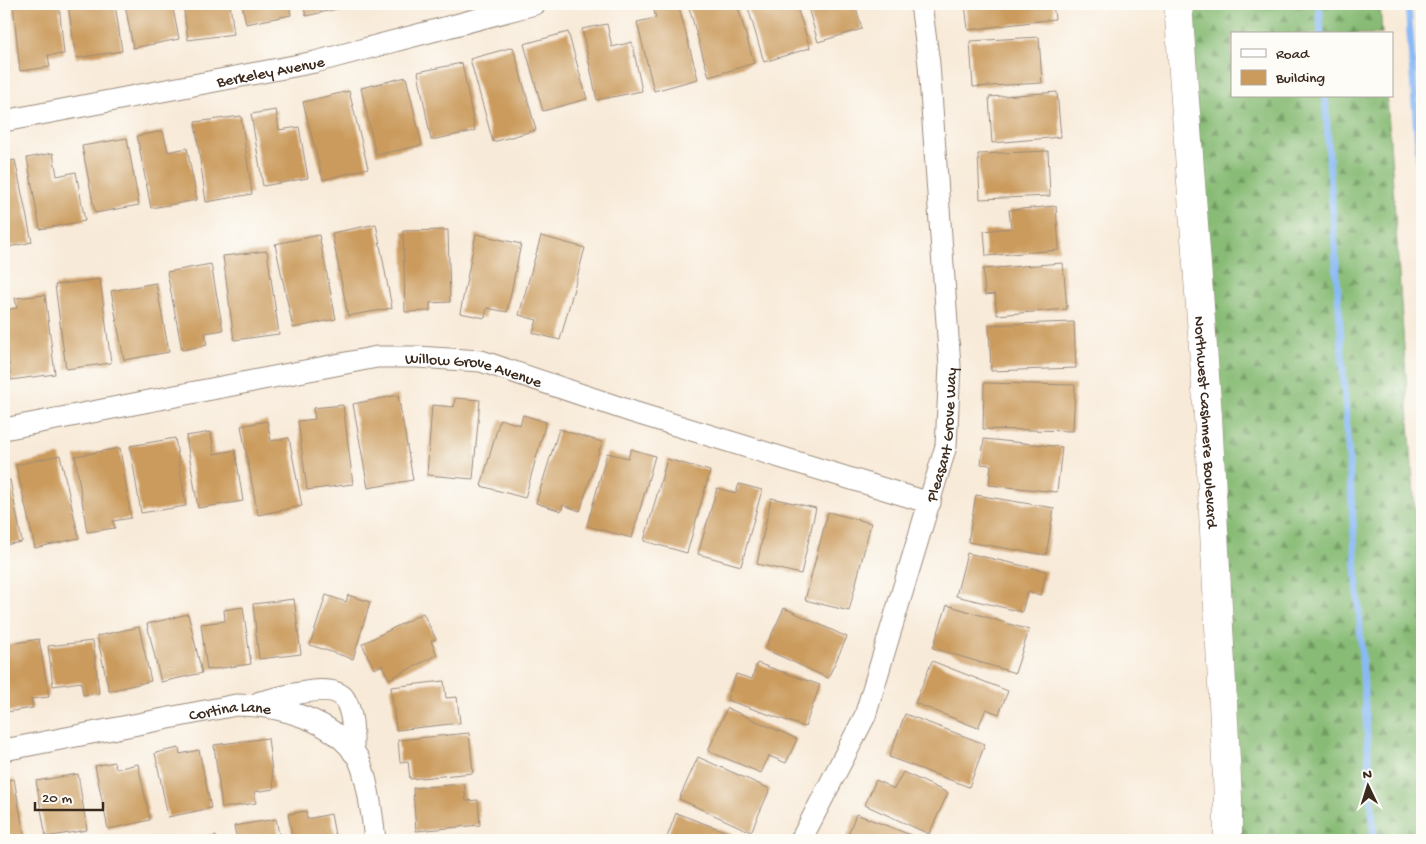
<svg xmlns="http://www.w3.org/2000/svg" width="1426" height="844" font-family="'Gochi Hand',sans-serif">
	<defs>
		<pattern id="forest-firs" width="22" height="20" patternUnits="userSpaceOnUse" patternTransform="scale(1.25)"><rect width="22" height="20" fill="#88bc76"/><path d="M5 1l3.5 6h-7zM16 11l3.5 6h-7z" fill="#709960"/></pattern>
	</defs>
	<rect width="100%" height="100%" fill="#fdfcf7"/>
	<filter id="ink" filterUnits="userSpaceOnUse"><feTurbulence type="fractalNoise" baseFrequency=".02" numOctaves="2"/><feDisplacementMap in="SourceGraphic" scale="10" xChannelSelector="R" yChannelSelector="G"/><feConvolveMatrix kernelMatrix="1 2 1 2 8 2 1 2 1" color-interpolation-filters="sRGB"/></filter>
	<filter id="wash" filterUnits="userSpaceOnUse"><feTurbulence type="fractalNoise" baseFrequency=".0096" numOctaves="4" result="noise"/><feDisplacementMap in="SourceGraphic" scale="20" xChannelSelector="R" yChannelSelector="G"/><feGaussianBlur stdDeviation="1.12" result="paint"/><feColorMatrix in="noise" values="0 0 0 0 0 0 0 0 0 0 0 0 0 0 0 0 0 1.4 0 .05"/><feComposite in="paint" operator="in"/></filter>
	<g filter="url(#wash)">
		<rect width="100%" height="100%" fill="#f8ead8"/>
		<path fill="url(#forest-firs)" stroke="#62734a" d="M 1190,4 L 1380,4 L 1382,34 L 1232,34 L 1232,96 L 1387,96 L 1422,614 L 1422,840 L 1240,840 Z"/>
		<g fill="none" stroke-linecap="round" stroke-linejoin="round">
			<path stroke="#8abaf5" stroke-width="7" d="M 1319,4 L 1321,34
				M 1408,4 L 1422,207
				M 1325,96 L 1374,840"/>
		</g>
		<g id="blocks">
			<path fill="#cb9b5d" d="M 13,4 L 59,4 L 64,54 L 48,55 L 50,67 L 20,71 Z
				M 68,4 L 115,4 L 122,51 L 76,58 Z
				M 125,4 L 172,4 L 179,39 L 133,48 Z
				M 183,4 L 230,4 L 234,34 L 188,40 Z
				M 242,4 L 289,4 L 291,15 L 246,24 Z
				M 303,4 L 349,4 L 350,6 L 306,16 Z
				M 664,4 L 678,4 L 698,79 L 654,91 L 637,22 L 656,18 L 653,7 Z
				M 688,4 L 737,4 L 754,63 L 709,77 Z
				M 747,4 L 796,4 L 810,48 L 764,62 Z
				M 807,4 L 855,4 L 862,29 L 818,42 Z
				M 965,4 L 1053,4 L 1055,19 L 968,30 Z
				M 607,24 L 612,47 L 632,42 L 642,91 L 597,100 L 582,29 Z
				M 568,32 L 587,99 L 543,111 L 524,44 Z
				M 4,33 L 5,33 L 9,71 L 4,72 Z
				M 1039,37 L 1042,83 L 973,87 L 970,41 Z
				M 513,47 L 536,130 L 493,142 L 470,59 Z
				M 462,63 L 475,131 L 431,140 L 418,72 Z
				M 406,77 L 422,145 L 376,155 L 361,88 Z
				M 349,91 L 368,168 L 323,180 L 303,102 Z
				M 1057,92 L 1061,137 L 992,143 L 989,97 Z
				M 276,110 L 279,130 L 299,127 L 308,178 L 263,186 L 251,114 Z
				M 241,116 L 252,194 L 206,202 L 195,122 Z
				M 163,131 L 168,152 L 187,148 L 197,200 L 151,208 L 137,136 Z
				M 127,138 L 139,205 L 95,213 L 82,146 Z
				M 1048,151 L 1050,196 L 980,199 L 978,154 Z
				M 53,153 L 57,176 L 76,172 L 85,221 L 40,229 L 27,158 Z
				M 15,160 L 32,242 L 4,248 L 4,162 Z
				M 1056,206 L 1059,250 L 986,256 L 984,231 L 1011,228 L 1009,210 Z
				M 376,224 L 392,308 L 348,316 L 332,233 Z
				M 448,230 L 450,302 L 430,303 L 430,311 L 405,312 L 403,231 Z
				M 476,234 L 521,244 L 507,312 L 487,308 L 485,318 L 460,313 Z
				M 319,235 L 336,319 L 293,328 L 275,244 Z
				M 541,236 L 585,248 L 560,340 L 533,333 L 537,320 L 519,315 Z
				M 267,251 L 279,334 L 234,340 L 223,256 Z
				M 1063,263 L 1067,309 L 997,315 L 995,294 L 985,295 L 983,269 Z
				M 211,264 L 223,330 L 205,333 L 207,345 L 182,350 L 167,272 Z
				M 100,279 L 111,363 L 66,369 L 55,285 Z
				M 156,283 L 169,352 L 124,360 L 111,291 Z
				M 45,295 L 55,374 L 11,380 L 4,326 L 4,310 L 17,308 L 15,298 Z
				M 1074,322 L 1076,368 L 991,371 L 989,325 Z
				M 984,383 L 1075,385 L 1073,431 L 983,429 Z
				M 398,395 L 413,480 L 368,488 L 353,404 Z
				M 455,398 L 480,400 L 473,479 L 427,475 L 432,405 L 454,407 Z
				M 343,405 L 353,484 L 307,490 L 298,421 L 315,419 L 313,408 Z
				M 523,415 L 546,422 L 525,498 L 481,486 L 500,419 L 520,425 Z
				M 267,421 L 271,441 L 289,438 L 302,506 L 258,515 L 241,426 Z
				M 559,429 L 602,442 L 580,511 L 563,505 L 561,511 L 536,503 Z
				M 211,432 L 214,454 L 235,450 L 243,501 L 198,508 L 186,436 Z
				M 175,438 L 186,506 L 141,513 L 130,446 Z
				M 984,439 L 1062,447 L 1057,492 L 989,485 L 991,465 L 981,464 Z
				M 120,448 L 131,518 L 113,521 L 115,528 L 87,532 L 75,456 Z
				M 631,449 L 655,456 L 632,538 L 587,526 L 607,453 L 628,458 Z
				M 60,455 L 79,538 L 35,548 L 16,465 Z
				M 667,459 L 710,471 L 687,553 L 644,541 Z
				M 10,480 L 22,542 L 4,545 L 4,481 Z
				M 739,484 L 762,490 L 741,566 L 698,554 L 717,488 L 736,493 Z
				M 976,495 L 1054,508 L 1046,555 L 968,542 Z
				M 771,498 L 816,508 L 801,574 L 757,564 Z
				M 828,512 L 871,523 L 849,611 L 805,600 Z
				M 967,553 L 1046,571 L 1041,595 L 1027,592 L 1022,612 L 956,596 Z
				M 326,595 L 346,602 L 348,595 L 370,602 L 353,659 L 310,645 Z
				M 294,599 L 301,654 L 259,659 L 253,604 Z
				M 947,605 L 1029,630 L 1015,673 L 933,648 Z
				M 243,607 L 251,664 L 207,670 L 201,624 L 225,621 L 224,610 Z
				M 784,608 L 847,637 L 828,678 L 765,649 Z
				M 423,613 L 436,639 L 431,641 L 437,655 L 389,679 L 382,665 L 374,669 L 362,644 Z
				M 188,614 L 202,673 L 161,682 L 147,624 Z
				M 139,627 L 151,681 L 109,691 L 97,636 Z
				M 39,639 L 49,697 L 31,699 L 33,708 L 6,712 L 4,698 L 4,645 Z
				M 93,641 L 99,693 L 83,695 L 81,682 L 53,686 L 48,646 Z
				M 932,661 L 1008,691 L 999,714 L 986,709 L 978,728 L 915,703 Z
				M 757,663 L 820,685 L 805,727 L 727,700 L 736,674 L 752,679 Z
				M 444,681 L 446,698 L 457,697 L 460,723 L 396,730 L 391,687 Z
				M 727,708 L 797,739 L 786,763 L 769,756 L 761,773 L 708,751 Z
				M 905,714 L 985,744 L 969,787 L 889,757 Z
				M 469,733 L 473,773 L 410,779 L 408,761 L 400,762 L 398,740 Z
				M 268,738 L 274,789 L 254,792 L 256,803 L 222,808 L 214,745 Z
				M 179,748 L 180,754 L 199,750 L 211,808 L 168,817 L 155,753 Z
				M 698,757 L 770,789 L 751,832 L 679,799 Z
				M 114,762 L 116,769 L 138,764 L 150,820 L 108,829 L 95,766 Z
				M 903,772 L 948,793 L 929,834 L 865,805 L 876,780 L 894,789 Z
				M 78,774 L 87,830 L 46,837 L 36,781 Z
				M 14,779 L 25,840 L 4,840 L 4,781 Z
				M 464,784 L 466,801 L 478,800 L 480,825 L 416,831 L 413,788 Z
				M 306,811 L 307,819 L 331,814 L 336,840 L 293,840 L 288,814 Z
				M 676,813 L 748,840 L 666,840 Z
				M 856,814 L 924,840 L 846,840 Z
				M 276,819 L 280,840 L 237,840 L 234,826 Z
				M 216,836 L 217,840 L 199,840 L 199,839 Z
				M 462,836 L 463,840 L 432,840 L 432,839 Z"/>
		</g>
	</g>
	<g filter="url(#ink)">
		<use href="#blocks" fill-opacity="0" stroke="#9a8a7b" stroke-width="1"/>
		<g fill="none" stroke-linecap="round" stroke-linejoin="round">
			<g stroke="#9a8a7b" stroke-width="23">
				<g id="street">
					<path id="s1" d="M 4,121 L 315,62 L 535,4"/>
					<path id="s2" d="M 4,429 L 377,357 L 417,357 L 481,361 L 633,412 L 930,503"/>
					<path d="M 260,702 C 278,698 331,681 344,698 C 354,713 353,735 353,752"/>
					<path id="s3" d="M 4,750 L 236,705 C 278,705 334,719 358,758 C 367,774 373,821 375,840"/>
					<path id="s4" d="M 801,840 L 865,716 L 946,446 L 950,366 L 929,64 L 921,4"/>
				</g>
			</g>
			<g stroke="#9a8a7b" stroke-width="29">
				<g id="secondary">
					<path id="s5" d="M 1178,4 L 1208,416 L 1228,798 L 1228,840"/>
				</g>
			</g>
			<use href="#street" stroke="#fff" stroke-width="21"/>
			<use href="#secondary" stroke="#fff" stroke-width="28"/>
		</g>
	</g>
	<g text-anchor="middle" stroke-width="4" stroke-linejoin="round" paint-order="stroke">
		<g font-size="16" fill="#3b2a1e" stroke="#fdfcf7">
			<text dy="6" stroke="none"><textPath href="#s1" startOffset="271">Berkeley Avenue</textPath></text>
			<text dy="6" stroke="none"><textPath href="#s2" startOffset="478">Willow Grove Avenue</textPath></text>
			<text dy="6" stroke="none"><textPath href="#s5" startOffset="419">Northwest Cashmere Boulevard</textPath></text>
			<text dy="6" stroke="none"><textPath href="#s4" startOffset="432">Pleasant Grove Way</textPath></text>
			<text dy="6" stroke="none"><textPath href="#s3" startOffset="230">Cortina Lane</textPath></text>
		</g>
	</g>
	<rect width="1426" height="844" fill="none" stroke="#fdfcf7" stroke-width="20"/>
	<rect x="1231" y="32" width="162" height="65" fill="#fdfcf7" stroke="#afa8a0"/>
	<rect x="1241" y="49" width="25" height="8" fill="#ffffff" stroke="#afa8a0"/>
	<text x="1276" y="58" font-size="15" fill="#3b2a1e">Road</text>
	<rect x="1241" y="70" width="25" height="15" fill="#cb9b5d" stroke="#afa8a0"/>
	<text x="1276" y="82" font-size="15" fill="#3b2a1e">Building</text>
	<g transform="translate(1368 786) rotate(356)" stroke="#fdfcf7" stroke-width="4" paint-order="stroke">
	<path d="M0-4L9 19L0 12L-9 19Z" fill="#3b2a1e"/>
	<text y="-8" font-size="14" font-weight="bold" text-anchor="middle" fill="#3b2a1e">N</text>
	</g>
	<path d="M35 802v8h68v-8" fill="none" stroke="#3b2a1e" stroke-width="2.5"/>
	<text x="42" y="802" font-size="15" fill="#3b2a1e" stroke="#fdfcf7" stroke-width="4" paint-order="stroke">20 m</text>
</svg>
